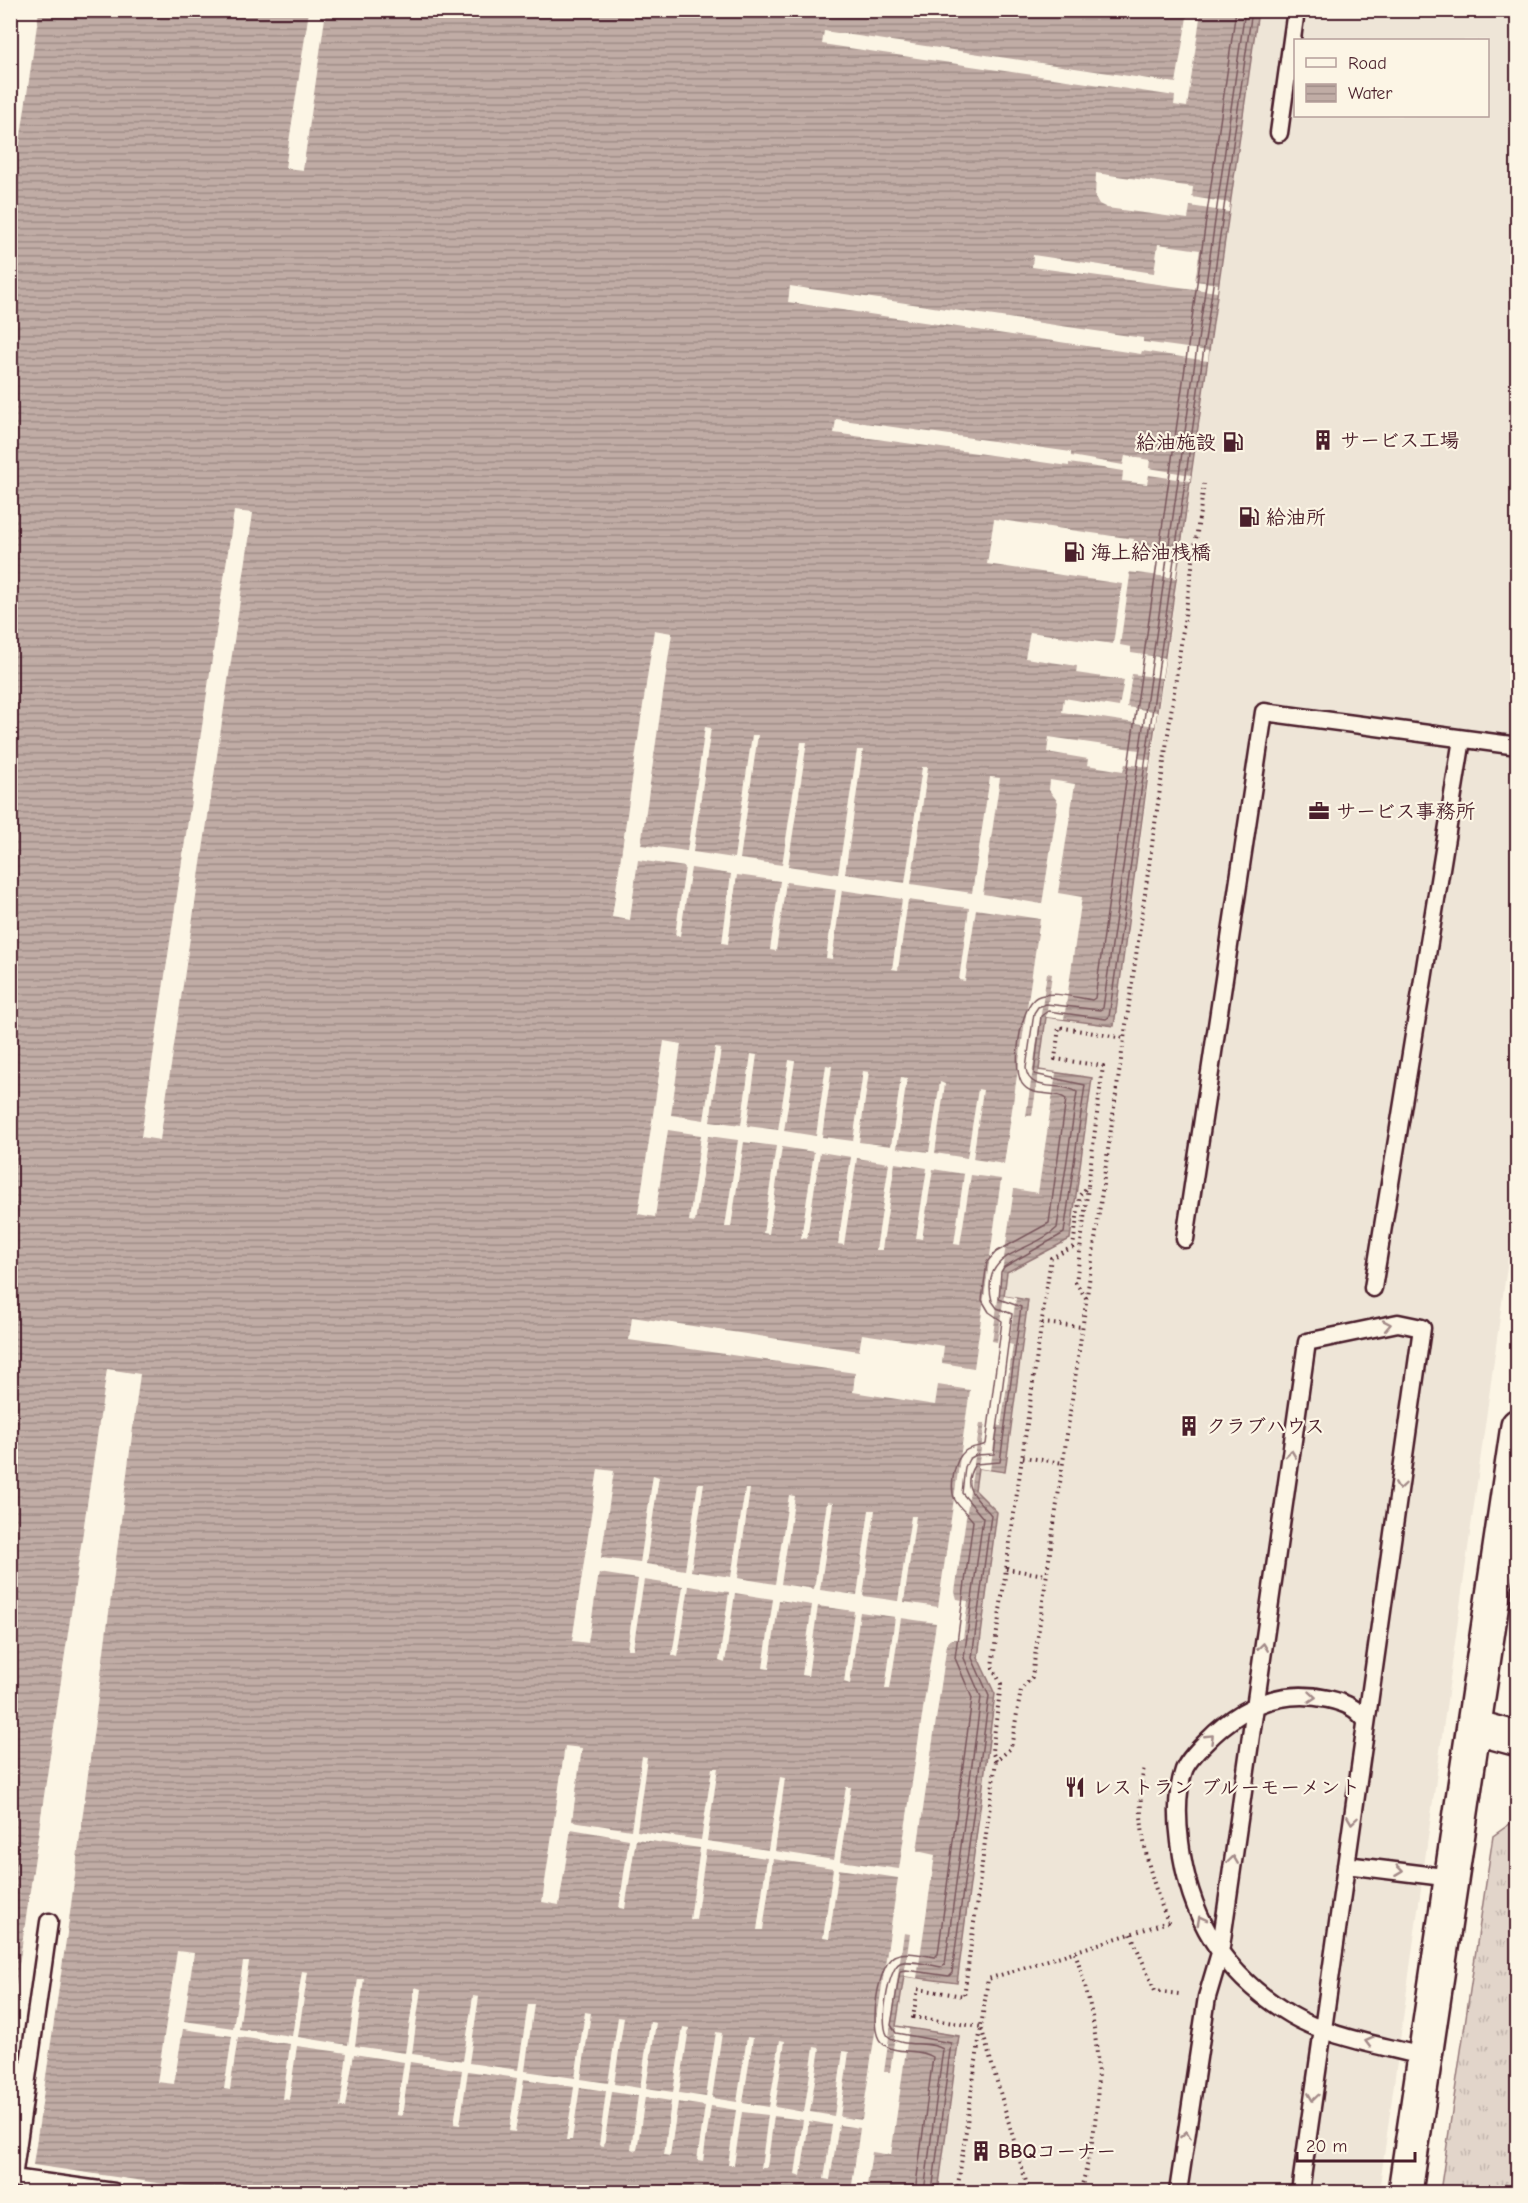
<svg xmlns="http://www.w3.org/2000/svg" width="1528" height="2203" font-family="'Comic Neue','Klee One',sans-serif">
	<defs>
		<pattern id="grass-tufts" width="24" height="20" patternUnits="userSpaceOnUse" patternTransform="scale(1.5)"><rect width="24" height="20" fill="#e2d5ca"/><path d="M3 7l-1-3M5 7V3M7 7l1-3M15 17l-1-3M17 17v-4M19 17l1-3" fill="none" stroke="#c3b6ae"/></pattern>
		<pattern id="water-rules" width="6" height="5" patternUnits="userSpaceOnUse" patternTransform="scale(1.5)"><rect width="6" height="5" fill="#c0aca5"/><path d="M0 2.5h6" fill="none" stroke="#9e8b87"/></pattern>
	</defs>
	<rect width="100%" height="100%" fill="#fcf5e5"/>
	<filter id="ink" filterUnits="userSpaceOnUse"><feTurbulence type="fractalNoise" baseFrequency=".0167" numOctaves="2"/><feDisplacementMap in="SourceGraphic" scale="12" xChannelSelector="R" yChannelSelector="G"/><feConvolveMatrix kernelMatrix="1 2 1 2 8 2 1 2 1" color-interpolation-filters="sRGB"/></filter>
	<g filter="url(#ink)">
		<path fill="#eee5d7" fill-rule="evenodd" d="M 1258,11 L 1517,11 L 1517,1194 L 1379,2192 L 938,2192 L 959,2036 L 896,2027 L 904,1976 L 957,1982 L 995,1694 L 978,1658 L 997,1512 L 975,1490 L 978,1468 L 1005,1471 L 1016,1298 L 1004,1296 L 1007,1272 L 1070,1238 L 1056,1073 L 1039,1071 L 1046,1017 L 1114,1026 ZM 1296,40 L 1488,40 L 1488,116 L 1296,116 Z"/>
		<path fill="url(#grass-tufts)" stroke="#967a7a" stroke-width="1.5" d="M 1517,1819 L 1517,2192 L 1440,2192 L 1493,1836 Z"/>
		<path fill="url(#water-rules)" stroke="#917474" stroke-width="1.5" d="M 11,11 L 1258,11 L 1150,760 L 1114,1026 L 1046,1017 L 1039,1070 L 1092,1078 L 1070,1239 L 1007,1272 L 1004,1296 L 1028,1300 L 1005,1472 L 978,1468 L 975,1490 L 997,1512 L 978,1658 L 995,1694 L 957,1983 L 904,1976 L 896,2026 L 959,2036 L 938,2192 L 11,2192 Z"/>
		<path fill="#fcf5e5" d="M 11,10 L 39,11 L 11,205 L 10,11 Z
			M 309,11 L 326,11 L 303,170 L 285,168 Z
			M 1188,11 L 1201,11 L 1187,107 L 1174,105 L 1175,96 L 822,44 L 824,31 L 1176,83 Z
			M 1096,173 L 1193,187 L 1192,197 L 1230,203 L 1229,212 L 1190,206 L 1188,219 L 1107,208 L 1099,204 L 1095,197 Z
			M 1158,244 L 1200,250 L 1195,281 L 1218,284 L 1217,292 L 1032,267 L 1033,255 L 1154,273 Z
			M 790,286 L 1143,338 L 1143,342 L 1209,351 L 1208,361 L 1142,351 L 1141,354 L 788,302 Z
			M 836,419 L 1071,452 L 1071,456 L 1123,465 L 1125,456 L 1150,460 L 1149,468 L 1191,475 L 1190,481 L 1149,475 L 1147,484 L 1122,481 L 1123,471 L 1069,463 L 1069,466 L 834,433 Z
			M 234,511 L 253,513 L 160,1140 L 141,1137 Z
			M 994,519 L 1134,539 L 1133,546 L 1154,549 L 1153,557 L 1178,561 L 1176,578 L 1129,572 L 1130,576 L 1120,645 L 1131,647 L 1131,653 L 1165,658 L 1162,678 L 1132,674 L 1127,707 L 1157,712 L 1155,726 L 1062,712 L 1064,698 L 1119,707 L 1124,680 L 1076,673 L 1077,666 L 1025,658 L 1030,632 L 1113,644 L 1122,584 L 987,564 Z
			M 654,630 L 672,633 L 641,845 L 687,851 L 705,727 L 711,728 L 693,852 L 734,858 L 752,735 L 758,735 L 740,859 L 782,865 L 801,742 L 807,742 L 788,866 L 838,874 L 857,750 L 863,750 L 845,874 L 905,883 L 922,767 L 928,767 L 911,884 L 972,893 L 990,777 L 1000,778 L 983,894 L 1042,904 L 1058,802 L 1049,790 L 1050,780 L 1075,784 L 1058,893 L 1082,897 L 1064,1019 L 1046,1017 L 1052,974 L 1047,973 L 1026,1116 L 1032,1116 L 1039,1071 L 1056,1073 L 1038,1193 L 1014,1189 L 992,1341 L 997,1342 L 1004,1296 L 1016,1298 L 1009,1344 L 1013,1345 L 1001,1426 L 997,1425 L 990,1470 L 978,1468 L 985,1423 L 980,1423 L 955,1592 L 957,1599 L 968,1601 L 963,1639 L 951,1639 L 947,1644 L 917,1851 L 935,1855 L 917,1978 L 904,1976 L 910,1934 L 904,1933 L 884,2072 L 890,2072 L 896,2027 L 909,2029 L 891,2155 L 872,2152 L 866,2192 L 851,2192 L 860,2128 L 839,2125 L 830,2180 L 824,2179 L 832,2125 L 809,2121 L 801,2176 L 795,2174 L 803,2120 L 774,2116 L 767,2168 L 761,2168 L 768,2115 L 742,2112 L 734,2165 L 728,2165 L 736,2110 L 711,2106 L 703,2161 L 697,2160 L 705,2106 L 678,2102 L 670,2156 L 664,2155 L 671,2101 L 645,2097 L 637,2151 L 631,2149 L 638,2096 L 612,2092 L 604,2146 L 599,2145 L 606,2091 L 580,2087 L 572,2140 L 566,2140 L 574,2087 L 524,2079 L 515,2132 L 509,2131 L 517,2078 L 468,2071 L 460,2125 L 454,2124 L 462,2070 L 410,2062 L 402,2116 L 396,2115 L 404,2062 L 354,2054 L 345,2107 L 340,2107 L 347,2053 L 297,2046 L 289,2100 L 283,2099 L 290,2044 L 238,2037 L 230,2090 L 224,2089 L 232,2036 L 183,2029 L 174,2084 L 157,2082 L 177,1951 L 194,1953 L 184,2021 L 233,2028 L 243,1962 L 249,1962 L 239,2029 L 292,2036 L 302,1971 L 308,1972 L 298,2037 L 348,2045 L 358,1979 L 364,1979 L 355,2046 L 405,2053 L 415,1987 L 421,1989 L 412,2054 L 463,2061 L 473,1996 L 479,1997 L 469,2063 L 518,2070 L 528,2004 L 534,2004 L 525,2071 L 575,2078 L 585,2012 L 591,2013 L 581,2079 L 608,2083 L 618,2017 L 624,2018 L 614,2084 L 640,2088 L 650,2022 L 656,2023 L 646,2088 L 673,2092 L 683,2027 L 689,2028 L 679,2093 L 706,2097 L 716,2032 L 722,2033 L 712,2098 L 737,2102 L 747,2037 L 753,2038 L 743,2103 L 769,2107 L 780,2040 L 785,2041 L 775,2107 L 804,2112 L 814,2047 L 820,2048 L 810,2112 L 834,2116 L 843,2051 L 849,2052 L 840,2117 L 862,2120 L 898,1878 L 839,1869 L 829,1939 L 823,1938 L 833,1868 L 773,1859 L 763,1930 L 757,1930 L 767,1858 L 706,1850 L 696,1920 L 690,1919 L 700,1848 L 636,1839 L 625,1909 L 619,1908 L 629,1839 L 571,1829 L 559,1905 L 542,1902 L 565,1746 L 582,1748 L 572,1821 L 631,1830 L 642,1756 L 647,1757 L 637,1831 L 701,1840 L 712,1768 L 718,1768 L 707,1841 L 768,1850 L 780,1777 L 785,1778 L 775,1851 L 834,1860 L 846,1787 L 851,1787 L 840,1861 L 899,1869 L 936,1623 L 901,1618 L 890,1689 L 885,1689 L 895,1617 L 860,1612 L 850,1684 L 844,1682 L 854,1611 L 818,1606 L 808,1676 L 802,1675 L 812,1605 L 779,1600 L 769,1669 L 763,1668 L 773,1599 L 735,1593 L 725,1663 L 719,1661 L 729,1592 L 689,1586 L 678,1657 L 672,1655 L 683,1586 L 644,1580 L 633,1649 L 627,1649 L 638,1579 L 599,1573 L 588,1643 L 572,1641 L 598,1469 L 614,1471 L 601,1558 L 640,1563 L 653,1475 L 659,1477 L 646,1564 L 685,1570 L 698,1483 L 704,1483 L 691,1571 L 731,1577 L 745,1489 L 750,1489 L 738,1578 L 775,1584 L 789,1495 L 795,1496 L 781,1584 L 814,1589 L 827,1502 L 833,1503 L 820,1590 L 857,1595 L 869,1510 L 875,1510 L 863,1596 L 898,1601 L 911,1516 L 916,1516 L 904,1602 L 938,1607 L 970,1390 L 938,1385 L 935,1405 L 853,1392 L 855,1373 L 629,1340 L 632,1317 L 859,1351 L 862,1334 L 944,1346 L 942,1363 L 974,1368 L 1001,1179 L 971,1175 L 960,1245 L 954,1244 L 964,1174 L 933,1169 L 922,1239 L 916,1238 L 927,1168 L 895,1163 L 882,1250 L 876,1250 L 889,1163 L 857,1158 L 844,1245 L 838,1244 L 851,1157 L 820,1152 L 807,1239 L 801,1238 L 814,1152 L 782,1147 L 769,1234 L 763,1233 L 776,1146 L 744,1142 L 731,1227 L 725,1227 L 738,1140 L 708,1136 L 695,1222 L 689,1221 L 701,1135 L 668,1130 L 655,1217 L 638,1214 L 664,1041 L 681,1044 L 671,1115 L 704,1120 L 715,1048 L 721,1049 L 710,1121 L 741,1125 L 751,1054 L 757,1055 L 747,1126 L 778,1130 L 789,1060 L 795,1061 L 784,1131 L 816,1136 L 826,1065 L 832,1066 L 822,1137 L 853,1141 L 863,1071 L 869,1072 L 859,1142 L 891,1146 L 901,1077 L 907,1078 L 897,1148 L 929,1152 L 940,1082 L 945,1084 L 935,1153 L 967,1158 L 978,1089 L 983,1090 L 973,1159 L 1004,1164 L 1040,919 L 976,909 L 965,981 L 959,980 L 969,908 L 908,900 L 898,970 L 892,969 L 902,899 L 842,890 L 832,959 L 826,958 L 836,889 L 786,882 L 776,951 L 770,950 L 780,881 L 737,875 L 728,944 L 722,943 L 731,874 L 691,868 L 680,936 L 675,935 L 685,867 L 638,860 L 630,920 L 612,917 Z
			M 1049,737 L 1139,750 L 1138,758 L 1150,760 L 1149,767 L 1125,764 L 1123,771 L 1087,765 L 1088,759 L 1047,752 Z
			M 107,1369 L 140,1374 L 70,1913 L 33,2165 L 219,2192 L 11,2192 L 11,2019 Z"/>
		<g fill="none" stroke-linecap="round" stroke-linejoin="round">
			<path stroke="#79575c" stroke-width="1.5" d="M 915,2192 L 933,2057 C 918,2047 894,2056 881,2042 C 868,2029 878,1965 894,1956 C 905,1950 922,1955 935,1957 L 938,1954 L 972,1698 L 955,1658 L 973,1521 C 968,1514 959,1508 955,1500 C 949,1487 954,1460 965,1451 C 971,1446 980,1447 986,1444 L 1002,1321 L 989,1312 L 982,1300 L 987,1262 L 996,1252 L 1049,1223 L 1066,1099 C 1055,1090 1035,1098 1024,1086 C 1010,1073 1020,1005 1037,997 C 1052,990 1077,998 1092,1000 L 1095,998 L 1236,10
				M 924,2192 L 943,2049 C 929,2040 903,2048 889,2037 C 878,2029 888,1968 900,1963 C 911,1959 931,1966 942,1967 L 945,1965 L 981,1697 L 964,1658 L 983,1518 L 962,1493 L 965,1467 L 969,1459 L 976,1455 L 994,1454 L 1012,1314 L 997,1308 L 992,1301 C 979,1250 1032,1253 1057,1228 L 1077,1092 C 1062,1081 1028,1094 1026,1068 L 1034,1013 L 1038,1007 L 1046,1004 L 1100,1010 L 1103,1008 L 1245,10
				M 932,2192 L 951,2043 L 896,2033 L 891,2025 L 900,1971 L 906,1970 L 949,1976 L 952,1973 L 989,1696 L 972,1658 L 991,1515 C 977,1497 959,1490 975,1464 L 1000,1462 L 1021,1307 L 999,1299 L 1001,1272 L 1004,1267 L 1064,1233 L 1085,1085 L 1034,1074 L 1041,1016 L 1048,1011 L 1106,1019 L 1109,1017 L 1252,10"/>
			<g stroke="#4a1f2b" stroke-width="21">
				<path id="service" d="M 1279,133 L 1296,10
					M 1185,1239 L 1264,712 L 1518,746
					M 1373,1288 L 1462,739
					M 1366,1721 C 1356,1707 1345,1703 1328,1699 C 1280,1688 1240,1707 1206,1742 C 1198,1750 1188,1760 1184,1770 C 1176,1793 1177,1819 1180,1842 C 1189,1918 1224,1976 1291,2015 C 1330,2038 1382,2045 1425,2057
					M 1346,1865 L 1452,1878
					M 49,1922 L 13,2178 L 114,2192
					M 1178,2192 L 1207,1997 L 1220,1953 L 1307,1342 L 1398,1323 L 1422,1328 L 1300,2192"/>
			</g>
			<g stroke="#4a1f2b" stroke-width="38">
				<path id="tertiary" d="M 1474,1727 L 1518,1739
					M 1405,2192 L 1518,1426"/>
			</g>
			<path stroke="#4a1f2b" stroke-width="4" stroke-dasharray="1.5 4.5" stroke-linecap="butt" d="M 1086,1298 L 1076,1283 L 1088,1187
				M 1042,1323 L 1082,1327
				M 1023,1457 L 1063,1463
				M 1006,1569 L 1046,1575
				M 996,1761 L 992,1751 L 1001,1684 L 992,1666 L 1051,1258 L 1073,1247 L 1080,1195 L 1088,1186 L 1103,1066 L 1055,1059 L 1059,1027 L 1124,1038
				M 1131,1934 L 1155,1991 L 1179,1994
				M 1075,1952 C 1104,2037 1105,2107 1080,2192
				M 957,2192 L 981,2027 L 913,2017 L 918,1989 L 964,1996 L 996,1761 L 1011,1748 L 1021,1690 L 1032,1677 L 1204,484
				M 1029,2192 L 981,2027 L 988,1979 L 1168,1922 C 1148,1873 1134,1820 1144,1767"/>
			<use href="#service" stroke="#fcf5e5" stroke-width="16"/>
			<use href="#tertiary" stroke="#fcf5e5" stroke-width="33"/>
		</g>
		<defs><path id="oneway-chevron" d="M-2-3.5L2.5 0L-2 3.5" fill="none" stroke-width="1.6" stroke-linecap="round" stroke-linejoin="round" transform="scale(1.5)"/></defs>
		<g stroke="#a38a88">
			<use href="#oneway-chevron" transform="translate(1387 1325) rotate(-11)"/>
			<use href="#oneway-chevron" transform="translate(1291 1454) rotate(-82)"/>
			<use href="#oneway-chevron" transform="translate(1400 1486) rotate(98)"/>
			<use href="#oneway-chevron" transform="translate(1263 1647) rotate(-82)"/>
			<use href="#oneway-chevron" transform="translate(1312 1697) rotate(5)"/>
			<use href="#oneway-chevron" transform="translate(1210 1738) rotate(-44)"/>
			<use href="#oneway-chevron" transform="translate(1352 1820) rotate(98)"/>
			<use href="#oneway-chevron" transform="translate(1233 1860) rotate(-82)"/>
			<use href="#oneway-chevron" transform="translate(1399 1871) rotate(7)"/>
			<use href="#oneway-chevron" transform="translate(1201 1920) rotate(-118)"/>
			<use href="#oneway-chevron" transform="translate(1369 2042) rotate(-165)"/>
			<use href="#oneway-chevron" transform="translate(1313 2097) rotate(98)"/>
			<use href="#oneway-chevron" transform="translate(1186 2135) rotate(-81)"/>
		</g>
	</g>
	<defs>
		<g id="building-bare" transform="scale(1.62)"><path d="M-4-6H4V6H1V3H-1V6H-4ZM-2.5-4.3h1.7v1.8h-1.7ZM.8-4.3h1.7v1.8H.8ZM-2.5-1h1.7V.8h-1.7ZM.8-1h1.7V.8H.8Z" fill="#4a1f2b" stroke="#fcf5e5" stroke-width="2.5" paint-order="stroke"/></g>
		<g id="fuel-bare" transform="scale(1.62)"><path d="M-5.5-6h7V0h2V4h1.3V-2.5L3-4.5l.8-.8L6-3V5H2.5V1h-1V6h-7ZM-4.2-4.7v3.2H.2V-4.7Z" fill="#4a1f2b" stroke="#fcf5e5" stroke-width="2.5" paint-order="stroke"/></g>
		<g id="office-bare" transform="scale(1.62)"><path d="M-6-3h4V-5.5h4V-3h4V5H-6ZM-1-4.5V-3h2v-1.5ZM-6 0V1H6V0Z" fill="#4a1f2b" stroke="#fcf5e5" stroke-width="2.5" paint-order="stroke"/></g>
		<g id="restaurant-bare" transform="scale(1.62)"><path d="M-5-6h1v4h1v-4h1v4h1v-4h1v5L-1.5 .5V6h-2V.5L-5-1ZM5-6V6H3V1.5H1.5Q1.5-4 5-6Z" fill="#4a1f2b" stroke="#fcf5e5" stroke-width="2.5" paint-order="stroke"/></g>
	</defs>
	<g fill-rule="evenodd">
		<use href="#building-bare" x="1323" y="440"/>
		<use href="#fuel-bare" x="1233" y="442"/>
		<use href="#fuel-bare" x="1249" y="517"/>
		<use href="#fuel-bare" x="1074" y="552"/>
		<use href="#office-bare" x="1319" y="811"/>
		<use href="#building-bare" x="1189" y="1426"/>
		<use href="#restaurant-bare" x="1075" y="1787"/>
		<use href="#building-bare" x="981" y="2151"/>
	</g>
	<g text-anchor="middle" stroke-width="4.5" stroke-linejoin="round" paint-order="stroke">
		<g font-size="20" font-weight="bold" fill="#4a1f2b" stroke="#fcf5e5" text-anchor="start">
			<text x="1340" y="447">サービス工場</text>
			<text x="1216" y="449" text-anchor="end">給油施設</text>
			<text x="1266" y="524">給油所</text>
			<text x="1091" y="559">海上給油桟橋</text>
			<text x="1336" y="818">サービス事務所</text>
			<text x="1206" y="1433">クラブハウス</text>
			<text x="1092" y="1794">レストラン ブルーモーメント</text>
			<text x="998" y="2158">BBQコーナー</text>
		</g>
	</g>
	<rect width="1528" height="2203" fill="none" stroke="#fcf5e5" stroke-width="36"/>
	<rect x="18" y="18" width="1492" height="2167" fill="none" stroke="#4a1f2b" stroke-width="2" filter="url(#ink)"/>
	<rect x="1294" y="39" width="195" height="78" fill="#fcf5e5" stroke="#b59f9b" stroke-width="1.5"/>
	<rect x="1306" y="58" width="30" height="9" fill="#fcf5e5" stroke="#b59f9b" stroke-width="1.5"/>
	<text x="1348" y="69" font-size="18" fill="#4a1f2b">Road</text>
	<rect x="1306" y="84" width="30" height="18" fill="url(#water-rules)" stroke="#b59f9b" stroke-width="1.5"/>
	<text x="1348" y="99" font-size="18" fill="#4a1f2b">Water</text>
	<path d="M1297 2152v9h118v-9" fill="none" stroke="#4a1f2b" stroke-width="3"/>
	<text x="1306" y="2152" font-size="18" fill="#4a1f2b" stroke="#fcf5e5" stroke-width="4.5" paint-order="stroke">20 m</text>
</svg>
